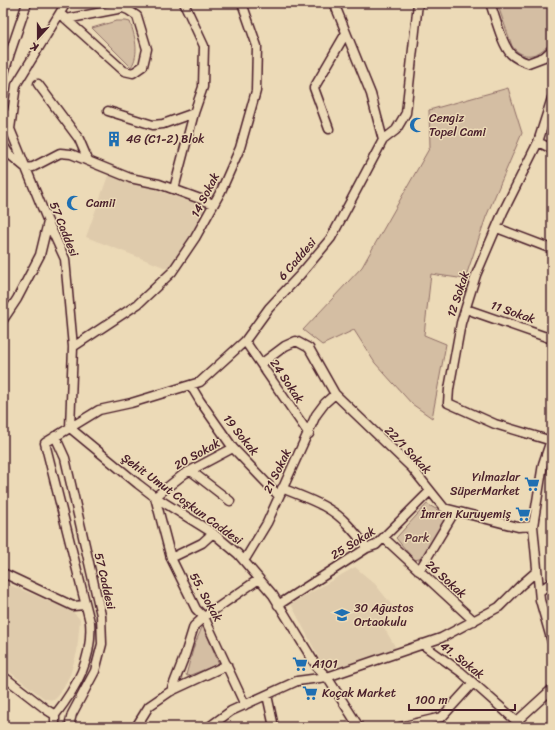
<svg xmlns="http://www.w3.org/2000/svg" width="555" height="730" font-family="Sriracha,sans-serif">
	<rect width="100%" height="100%" fill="#ecdab7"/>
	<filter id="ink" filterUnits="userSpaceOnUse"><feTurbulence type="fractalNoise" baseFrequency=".025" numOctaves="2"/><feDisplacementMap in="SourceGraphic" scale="8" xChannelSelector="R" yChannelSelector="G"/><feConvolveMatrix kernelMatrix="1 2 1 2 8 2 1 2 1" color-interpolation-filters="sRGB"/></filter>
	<g filter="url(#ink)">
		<path fill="#dfcbac" d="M 109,173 L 200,205 L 205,212 L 169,269 L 86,237 Z
			M 355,567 L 375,584 L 395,609 L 380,621 L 396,648 L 343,666 L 330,664 L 320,660 L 291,604 Z
			M 3,582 L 72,611 L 80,619 L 77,652 L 70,675 L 59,695 L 54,700 L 45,699 L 3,667 Z"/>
		<path fill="#d4bea3" stroke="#8f6e67" d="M 497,3 L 552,3 C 552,14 554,27 552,38 C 551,42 548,46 545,48 C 534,58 521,58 512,46 Z
			M 116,21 L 126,21 L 130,22 C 135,36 140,54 131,67 L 92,28 Z
			M 508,88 L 522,133 L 486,217 L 465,279 L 431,274 L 424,335 L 446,344 L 432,418 L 412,404 L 375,363 L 354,330 L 322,345 L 303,330 L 362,267 L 430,147 L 429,110 Z
			M 427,504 L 443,513 L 446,518 L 424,558 L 414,560 L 396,538 Z
			M 203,625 L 219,664 L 188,676 L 186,675 L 194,646 Z"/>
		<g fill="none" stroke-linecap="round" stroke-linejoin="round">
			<g stroke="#4a1f2b" stroke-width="11">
				<path id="minor" d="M 66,3 L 16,85 L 10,129 L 48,222 L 65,259 L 73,347 L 70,428
					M 334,3 L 371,94 L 383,140
					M 490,3 C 495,16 502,45 511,54 C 516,59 522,61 528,63 L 544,57 L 552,50
					M 60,13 L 66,19 L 124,71 L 133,73 L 143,66 L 147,49 L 137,16 L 128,10 L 123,8 L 66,19
					M 3,77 L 10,53 L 27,3
					M 38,84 L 79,139 L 88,160
					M 552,98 L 538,142 L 503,212 L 476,275 L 461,323 L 449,389 L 448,403 L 495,424 L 552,441
					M 3,108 L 10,128
					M 108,111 L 153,125 L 163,124 L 194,113
					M 329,129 L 314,88 L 346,33
					M 538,142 L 552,149
					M 3,145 L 9,154 L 26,168 L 33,167 L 60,153 L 71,154 L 130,178 L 159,184 L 214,204
					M 174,189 L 194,113 L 203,87 L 204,46 L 184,3
					M 497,228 L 552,249
					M 466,309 L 552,339
					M 3,320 L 17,299 L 40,255 L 48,222
					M 245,341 L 309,434
					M 73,347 L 138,304 L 172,272 L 195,238 L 221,191 L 240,148 L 256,91 L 257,46 L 242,3
					M 261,364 L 285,346 L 296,341 L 309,348 L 335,394 L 412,468 L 444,508 L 518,527 L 533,526
					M 191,386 L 200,401 L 233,448 L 278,495
					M 70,428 L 138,484 L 155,497 L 213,533 L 238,554 L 273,595 L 317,667 L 327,677 L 359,727
					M 55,436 L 65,458 L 101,615 L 102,644 L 95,671 L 72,714 L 70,722 L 72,727
					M 552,437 L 543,464 L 533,526 L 540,600 L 552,642
					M 233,448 L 184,474 L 155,497 L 171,558 L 196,609 L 204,617 L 245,705
					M 191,471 L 230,501
					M 282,488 C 305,498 330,505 347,524 C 354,531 361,540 367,548
					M 384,538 L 474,621
					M 171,558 L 202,543 L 213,533
					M 244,561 L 267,523 L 316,415 L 325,403 L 335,394
					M 419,571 L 455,511
					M 3,573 L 73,606 L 85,605
					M 540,591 L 552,582
					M 278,605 L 367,548 L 376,545 L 430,491
					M 422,644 L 461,672 L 523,727
					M 3,676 L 47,710 L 55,715
					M 171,691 L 185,655 L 194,626 L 204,617 L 259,579
					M 267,695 L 274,727
					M 55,715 C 77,687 93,658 90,622 L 45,443 L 99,410 L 131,403 L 200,382 L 245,341 L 269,308 L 300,275 L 331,238 L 383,140 L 396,130 L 406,113 L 418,3
					M 55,715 L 55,727
					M 136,727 L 149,706 L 171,691 L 227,665
					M 209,727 L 231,711 L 297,681 L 327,677 L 441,638 L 499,607 L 521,585 L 537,571
					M 400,727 L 442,717 L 473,683
					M 513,727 L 517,721 L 552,689"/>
			</g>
			<use href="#minor" stroke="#ecdab7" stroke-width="8"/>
		</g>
	</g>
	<defs>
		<g id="mosque-bare" transform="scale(1.2)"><path d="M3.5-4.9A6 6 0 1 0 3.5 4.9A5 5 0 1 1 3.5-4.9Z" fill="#1f6fb2" stroke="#ecdab7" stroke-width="2.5" paint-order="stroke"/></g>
		<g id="building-bare" transform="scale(1.2)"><path d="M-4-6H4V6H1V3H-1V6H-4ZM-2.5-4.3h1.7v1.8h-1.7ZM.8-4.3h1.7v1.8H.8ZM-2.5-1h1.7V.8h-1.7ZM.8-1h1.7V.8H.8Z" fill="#1f6fb2" stroke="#ecdab7" stroke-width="2.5" paint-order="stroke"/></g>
		<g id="supermarket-bare" transform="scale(1.2)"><path d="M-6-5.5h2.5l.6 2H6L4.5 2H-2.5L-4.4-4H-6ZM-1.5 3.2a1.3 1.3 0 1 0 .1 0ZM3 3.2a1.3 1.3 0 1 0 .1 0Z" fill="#1f6fb2" stroke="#ecdab7" stroke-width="2.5" paint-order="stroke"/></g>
		<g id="school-bare" transform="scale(1.2)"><path d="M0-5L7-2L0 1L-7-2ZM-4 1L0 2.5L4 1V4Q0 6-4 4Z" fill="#1f6fb2" stroke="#ecdab7" stroke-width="2.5" paint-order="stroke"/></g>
	</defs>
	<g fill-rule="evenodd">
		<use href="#mosque-bare" x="417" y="125"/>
		<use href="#building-bare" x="114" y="139"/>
		<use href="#mosque-bare" x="74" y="203"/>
		<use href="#supermarket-bare" x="532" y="484"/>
		<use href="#supermarket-bare" x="523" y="514"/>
		<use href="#school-bare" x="342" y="615"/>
		<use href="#supermarket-bare" x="300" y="664"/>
		<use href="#supermarket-bare" x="310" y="693"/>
	</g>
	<g text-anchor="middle" stroke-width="3" stroke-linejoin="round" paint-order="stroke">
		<g font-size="12" fill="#4a1f2b" stroke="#ecdab7" text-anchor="start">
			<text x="429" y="122">Cengiz<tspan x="429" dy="14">Topel Cami</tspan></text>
			<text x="126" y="143">4G (C1-2) Blok</text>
			<text x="86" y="207">Camii</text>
			<text x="520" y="481" text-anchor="end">Yılmazlar<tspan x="520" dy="14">SüperMarket</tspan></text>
			<text x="511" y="518" text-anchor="end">İmren Kuruyemiş</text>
			<text x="354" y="612">30 Ağustos<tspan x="354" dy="14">Ortaokulu</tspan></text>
			<text x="312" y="668">A101</text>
			<text x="322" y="697">Koçak Market</text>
		</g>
		<g font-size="12" fill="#4a1f2b" stroke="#ecdab7">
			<text transform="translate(205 195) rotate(-63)" y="4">14 Sokak</text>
			<text transform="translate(64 229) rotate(68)" y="4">57 Caddesi</text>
			<text transform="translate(297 259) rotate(-49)" y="4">6 Caddesi</text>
			<text transform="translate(458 294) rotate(-72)" y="4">12 Sokak</text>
			<text transform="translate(513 312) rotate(19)" y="4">11 Sokak</text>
			<text transform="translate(287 381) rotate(56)" y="4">24 Sokak</text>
			<text transform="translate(241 435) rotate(51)" y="4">19 Sokak</text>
			<text transform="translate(408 450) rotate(46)" y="4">22/1 Sokak</text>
			<text transform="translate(197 454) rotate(-29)" y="4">20 Sokak</text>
			<text transform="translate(277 471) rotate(-64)" y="4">21 Sokak</text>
			<text transform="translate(182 499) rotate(36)" y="4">Şehit Umut Coşkun Caddesi</text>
			<text transform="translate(353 543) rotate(-32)" y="4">25 Sokak</text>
			<text transform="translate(446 579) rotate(42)" y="4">26 Sokak</text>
			<text transform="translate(105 581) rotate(77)" y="4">57 Caddesi</text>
			<text transform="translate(206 597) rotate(61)" y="4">55. Sokak</text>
			<text transform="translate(462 660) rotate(38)" y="4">41. Sokak</text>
		</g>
		<g font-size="12" fill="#5f373d" stroke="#ecdab7">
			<text x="417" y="542">Park</text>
		</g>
	</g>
	<rect width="555" height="730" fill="none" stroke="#ecdab7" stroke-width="16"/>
	<rect x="8" y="8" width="539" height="714" fill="none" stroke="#4a1f2b" stroke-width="1.5" filter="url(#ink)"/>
	<g transform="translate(38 38) rotate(201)" stroke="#ecdab7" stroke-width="3" paint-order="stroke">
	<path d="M0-3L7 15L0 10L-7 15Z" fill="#4a1f2b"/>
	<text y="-6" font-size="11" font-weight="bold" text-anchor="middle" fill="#4a1f2b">K</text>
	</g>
	<path d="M409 704v6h106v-6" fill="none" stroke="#4a1f2b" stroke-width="2"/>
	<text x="415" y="704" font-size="12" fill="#4a1f2b" stroke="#ecdab7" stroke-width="3" paint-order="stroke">100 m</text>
</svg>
